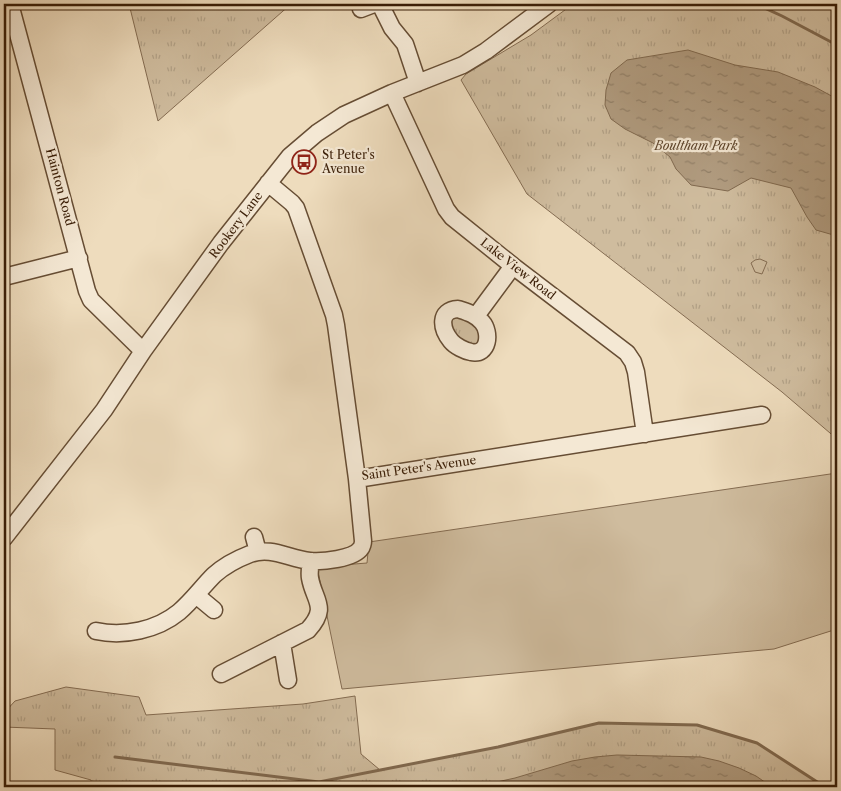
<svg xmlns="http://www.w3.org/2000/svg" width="841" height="791" font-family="'Libre Caslon Text',serif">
	<defs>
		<pattern id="grass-tufts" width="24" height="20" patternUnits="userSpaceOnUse" patternTransform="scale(1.25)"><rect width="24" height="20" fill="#cfbc9e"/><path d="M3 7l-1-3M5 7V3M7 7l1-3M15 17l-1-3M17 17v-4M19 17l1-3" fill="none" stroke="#b2a187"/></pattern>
		<pattern id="water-ripples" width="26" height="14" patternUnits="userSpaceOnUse" patternTransform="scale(1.25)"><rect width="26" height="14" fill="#b09b7f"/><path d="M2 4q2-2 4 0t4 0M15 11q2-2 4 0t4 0" fill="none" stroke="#907e66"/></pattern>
	</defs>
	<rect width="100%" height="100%" fill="#eedcbd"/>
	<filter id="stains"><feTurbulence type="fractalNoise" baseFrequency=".004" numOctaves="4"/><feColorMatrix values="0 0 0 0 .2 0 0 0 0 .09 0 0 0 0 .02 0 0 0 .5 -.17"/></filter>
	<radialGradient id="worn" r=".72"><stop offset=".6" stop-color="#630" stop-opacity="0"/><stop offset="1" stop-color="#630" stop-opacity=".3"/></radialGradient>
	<path fill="url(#grass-tufts)" stroke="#846c52" d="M 129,4 L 291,4 L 158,121 Z
		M 573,4 L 837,4 L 837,439 L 782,392 L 527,194 L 461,80 L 466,74 L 531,35 Z
		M 452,316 L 471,319 L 485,339 L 473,348 L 457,339 L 449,330 Z
		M 66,687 L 139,697 L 146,715 L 303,704 L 355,696 L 361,754 L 380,770 L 498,747 L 599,723 L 697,725 L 757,743 L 825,787 L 92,787 L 91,780 L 55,770 L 55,729 L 4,727 L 4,713 L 15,701 Z"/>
	<path fill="#cfbc9e" stroke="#846c52" d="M 760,259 L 767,262 L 762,274 L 755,272 L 751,263 L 755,260 Z
		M 837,473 L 837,629 L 774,649 L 342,689 L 317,567 L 367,563 L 369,542 Z"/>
	<path fill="url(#water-ripples)" stroke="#80694f" d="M 688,50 L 735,65 L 778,72 L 815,87 L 837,99 L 837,236 L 816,230 L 807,217 L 791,188 L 751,178 L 728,191 L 691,185 L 676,169 L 670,157 L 653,143 L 625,129 L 611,119 L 605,105 L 606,90 L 611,73 L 627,60 Z
		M 617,755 L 701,757 L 719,761 L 739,768 L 756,776 L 772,787 C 745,787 718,789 691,787 C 665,785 626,781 602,787 L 474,787 L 515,778 L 572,761 L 595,757 Z"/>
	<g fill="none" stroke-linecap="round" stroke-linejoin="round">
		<path stroke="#80694f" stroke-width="3" d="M 756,4 L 782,16 L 833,43 L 837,47
			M 115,757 L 319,782 L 498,747 L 599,723 L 697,725 L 757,743 L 825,787
			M 828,787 L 837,782"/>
		<g stroke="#664d34" stroke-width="19">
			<path id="minor" d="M 10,4 L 87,291 L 91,300 L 143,351
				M 380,4 L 392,28 L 405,44 L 418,83
				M 361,9 L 374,4
				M 392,93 L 446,209 L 452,217 L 513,266 L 627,353 L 633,362 L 636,372 L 645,434
				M 268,183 L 292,203 L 296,208 L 334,315 L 336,325 L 357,479 L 762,415
				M 4,277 L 79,258
				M 458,309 C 467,312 475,314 482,322 C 491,332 489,356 471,352 C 465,351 455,346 451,341 C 441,329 438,310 458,309 Z
				M 476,316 L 513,266
				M 254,537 L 258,552
				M 4,538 L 104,410 L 143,351 L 221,243 L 290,156 L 317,133 L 344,115 L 392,93 L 463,65 L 486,51 L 549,4
				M 196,595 L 214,610
				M 96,631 C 124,637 157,630 179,612 C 192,601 202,587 214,575 C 224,566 237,559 250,554 C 271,546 289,559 310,561 C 322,562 354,559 361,548 C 362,547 363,543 363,541 L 357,479
				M 282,643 L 288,680
				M 221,674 L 308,630 C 329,607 314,601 310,578 C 309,572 310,567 311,561"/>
		</g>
		<use href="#minor" stroke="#f4e8d4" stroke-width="16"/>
	</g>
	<defs>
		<g id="bus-ring" transform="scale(1.25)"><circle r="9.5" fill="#f4e8d4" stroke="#8f2418" stroke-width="1.5"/><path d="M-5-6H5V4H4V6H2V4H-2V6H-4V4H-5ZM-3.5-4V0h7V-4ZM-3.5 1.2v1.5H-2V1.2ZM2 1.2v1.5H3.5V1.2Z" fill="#8f2418"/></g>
	</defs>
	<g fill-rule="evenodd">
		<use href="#bus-ring" x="304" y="162"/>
	</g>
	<g text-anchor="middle" stroke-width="4.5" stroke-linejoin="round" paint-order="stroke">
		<g font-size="12" font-style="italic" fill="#5e452c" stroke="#f4e8d4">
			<text x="696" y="150">Boultham Park</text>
		</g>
		<g font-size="12" fill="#391d06" stroke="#f4e8d4" text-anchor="start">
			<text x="322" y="159">St Peter's<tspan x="322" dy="14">Avenue</tspan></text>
		</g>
		<g font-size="12" fill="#391d06" stroke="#f4e8d4">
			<text transform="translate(60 187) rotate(75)" y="4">Hainton Road</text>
			<text transform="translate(236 225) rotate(-53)" y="4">Rookery Lane</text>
			<text transform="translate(518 269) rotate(38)" y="4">Lake View Road</text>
			<text transform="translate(419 468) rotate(-8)" y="4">Saint Peter's Avenue</text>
		</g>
	</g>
	<rect width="841" height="791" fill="none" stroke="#eedcbd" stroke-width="20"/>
	<rect x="5" y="5" width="831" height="781" fill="none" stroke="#391d06" stroke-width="2.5"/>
	<rect x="10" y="10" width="821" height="771" fill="none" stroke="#391d06"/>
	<rect width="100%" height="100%" filter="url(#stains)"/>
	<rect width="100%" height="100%" fill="url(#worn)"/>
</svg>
